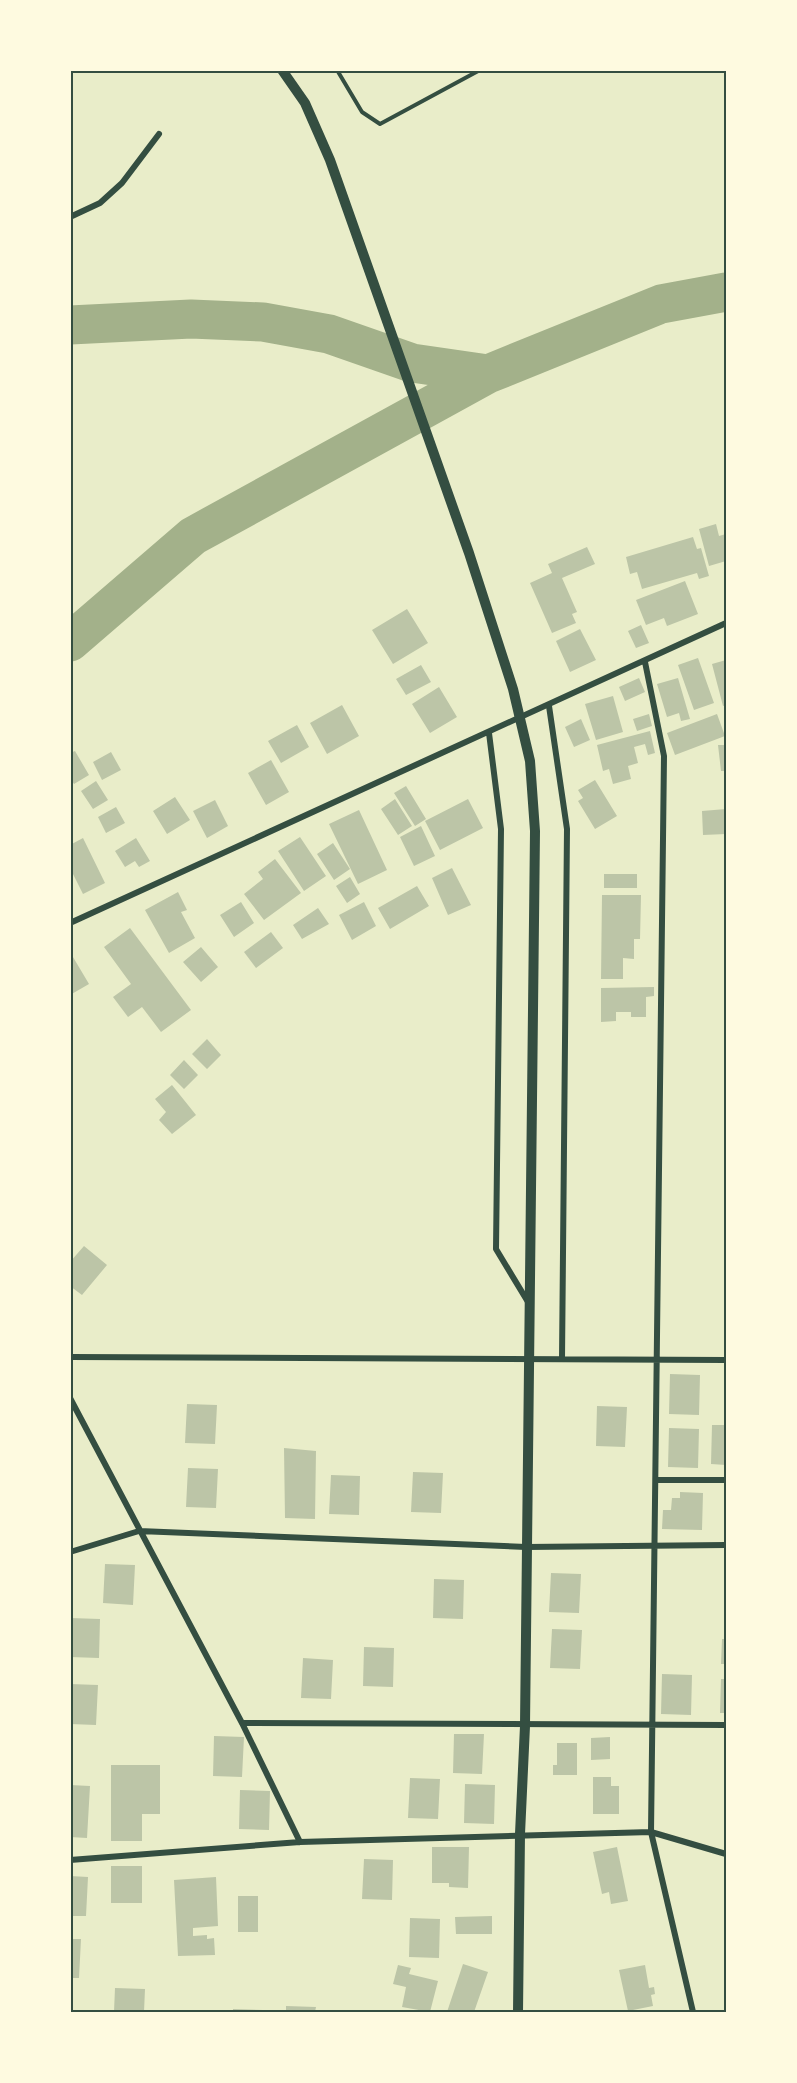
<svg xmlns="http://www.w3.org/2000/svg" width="797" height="2083" font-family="'IBM Plex Serif',serif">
	<rect width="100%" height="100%" fill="#e9edc9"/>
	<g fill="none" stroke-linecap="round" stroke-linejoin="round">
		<path stroke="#a3b18a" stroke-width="39" d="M 70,325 L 191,319 L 263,322 L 329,334 L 412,363 L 488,374
			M 70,642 L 193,536 L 488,374 L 661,304 L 726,292"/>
	</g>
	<path fill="#bcc5a7" d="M 716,524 L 719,536 L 726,534 L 726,561 L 709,566 L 699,529 Z
		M 693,537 L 697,549 L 701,548 L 709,576 L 699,579 L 697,573 L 642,589 L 637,572 L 630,574 L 626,557 Z
		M 587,547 L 595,564 L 562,578 L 577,612 L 572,614 L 576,623 L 552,633 L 530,583 L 552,573 L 548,564 Z
		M 685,581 L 698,614 L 667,626 L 664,618 L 646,625 L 636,600 Z
		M 407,609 L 428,643 L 393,664 L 372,630 Z
		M 641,625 L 649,643 L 636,648 L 628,631 Z
		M 580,629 L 596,660 L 570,672 L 556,641 Z
		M 698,658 L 714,703 L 694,710 L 678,665 Z
		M 726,660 L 726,705 L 723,706 L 712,664 Z
		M 421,665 L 431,682 L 406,695 L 396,679 Z
		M 639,678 L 645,692 L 625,701 L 619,687 Z
		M 678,678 L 690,719 L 681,721 L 679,713 L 667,717 L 657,684 Z
		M 439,687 L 457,717 L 430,733 L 412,704 Z
		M 613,696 L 623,732 L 596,740 L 585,704 Z
		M 342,705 L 359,736 L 327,754 L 310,723 Z
		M 649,714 L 652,726 L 637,731 L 633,719 Z
		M 717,714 L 725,736 L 675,755 L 667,733 Z
		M 581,719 L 590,740 L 574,747 L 565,727 Z
		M 297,725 L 309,747 L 281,763 L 268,741 Z
		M 650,731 L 655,753 L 648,755 L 645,744 L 634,747 L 638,763 L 628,766 L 631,779 L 613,784 L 609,769 L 603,771 L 597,745 Z
		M 718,745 L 726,745 L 726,771 L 721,771 Z
		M 75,751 L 89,775 L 74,784 L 70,778 L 70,753 Z
		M 111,752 L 121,770 L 102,780 L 93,762 Z
		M 271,760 L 289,792 L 266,805 L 248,773 Z
		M 595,780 L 617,816 L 595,829 L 578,801 L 583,798 L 578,790 Z
		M 96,781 L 108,800 L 93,809 L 81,791 Z
		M 406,786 L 426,819 L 415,826 L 394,793 Z
		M 175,797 L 190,820 L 167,834 L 153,811 Z
		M 395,799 L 412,826 L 398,835 L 381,809 Z
		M 468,799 L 483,828 L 440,850 L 425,821 Z
		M 215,800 L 228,826 L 207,838 L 193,811 Z
		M 116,807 L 125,823 L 106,833 L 98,817 Z
		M 726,809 L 726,834 L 703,835 L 702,811 Z
		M 359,810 L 387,870 L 358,884 L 329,824 Z
		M 421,826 L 435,856 L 414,866 L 400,837 Z
		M 300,837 L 326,876 L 304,891 L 278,851 Z
		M 83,838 L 105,883 L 83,894 L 70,868 L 70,845 Z
		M 136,838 L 150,861 L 139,867 L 135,861 L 125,867 L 115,851 Z
		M 333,843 L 350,869 L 334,880 L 317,854 Z
		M 275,859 L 301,893 L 264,920 L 244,894 L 263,879 L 258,872 Z
		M 452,868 L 471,905 L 448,915 L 432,878 Z
		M 604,874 L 637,874 L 637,888 L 604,888 Z
		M 350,877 L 360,894 L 347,903 L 336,886 Z
		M 417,886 L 429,906 L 390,929 L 378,908 Z
		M 178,892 L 187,910 L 181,912 L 195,938 L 169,953 L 145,910 Z
		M 602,895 L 641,895 L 640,939 L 634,939 L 634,959 L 623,958 L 623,979 L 601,979 Z
		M 241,902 L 254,923 L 234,937 L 220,915 Z
		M 364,902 L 376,926 L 352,940 L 339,915 Z
		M 318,908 L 329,924 L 302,939 L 293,925 Z
		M 130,928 L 191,1010 L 161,1032 L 142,1007 L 128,1017 L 113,997 L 131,984 L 104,947 Z
		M 271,932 L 283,948 L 256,968 L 244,952 Z
		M 201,947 L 218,967 L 201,982 L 183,962 Z
		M 70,952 L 89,984 L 70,995 Z
		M 654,987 L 654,996 L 646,997 L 646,1017 L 631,1017 L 631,1012 L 616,1012 L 616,1021 L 601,1022 L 601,988 Z
		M 207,1039 L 221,1055 L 207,1069 L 192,1054 Z
		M 184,1060 L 198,1075 L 184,1089 L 170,1075 Z
		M 172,1085 L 196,1115 L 172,1134 L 159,1120 L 166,1112 L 155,1099 Z
		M 84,1246 L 107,1265 L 82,1295 L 70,1286 L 70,1262 Z
		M 670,1374 L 700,1375 L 699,1415 L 669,1414 Z
		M 187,1404 L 217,1405 L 215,1444 L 185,1443 Z
		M 597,1406 L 627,1407 L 625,1447 L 596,1446 Z
		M 712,1425 L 726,1425 L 726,1465 L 711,1464 Z
		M 669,1428 L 699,1429 L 698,1468 L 668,1467 Z
		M 284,1448 L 316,1451 L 315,1519 L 285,1518 Z
		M 188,1468 L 218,1469 L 216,1508 L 186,1507 Z
		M 413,1472 L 443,1473 L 441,1513 L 411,1512 Z
		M 331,1475 L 360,1476 L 359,1515 L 329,1514 Z
		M 680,1492 L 703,1493 L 702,1530 L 662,1529 L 663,1510 L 671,1510 L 672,1498 L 680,1498 Z
		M 105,1564 L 135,1565 L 133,1605 L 103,1603 Z
		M 551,1573 L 581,1574 L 579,1613 L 549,1612 Z
		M 434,1579 L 464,1580 L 463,1619 L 433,1618 Z
		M 70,1618 L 100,1619 L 99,1658 L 70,1657 Z
		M 552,1629 L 582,1630 L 580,1669 L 550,1668 Z
		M 722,1639 L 726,1639 L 726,1664 L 721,1664 Z
		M 364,1647 L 394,1648 L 393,1687 L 363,1686 Z
		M 303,1658 L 333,1660 L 331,1699 L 301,1698 Z
		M 662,1674 L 692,1675 L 691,1715 L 661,1714 Z
		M 721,1679 L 726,1679 L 726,1713 L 720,1713 Z
		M 70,1684 L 98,1685 L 96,1725 L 70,1724 Z
		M 454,1734 L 484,1734 L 482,1774 L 453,1773 Z
		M 214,1736 L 244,1737 L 242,1777 L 213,1776 Z
		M 610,1737 L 610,1759 L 591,1760 L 591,1738 Z
		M 557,1743 L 577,1743 L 577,1775 L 553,1775 L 553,1765 L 557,1765 Z
		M 111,1765 L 160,1765 L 160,1814 L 142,1814 L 142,1841 L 111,1841 Z
		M 593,1777 L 611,1777 L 611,1786 L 619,1786 L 619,1814 L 593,1814 Z
		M 410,1778 L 440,1779 L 438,1819 L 408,1818 Z
		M 465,1784 L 495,1785 L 494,1824 L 464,1823 Z
		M 70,1785 L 90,1786 L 87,1838 L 70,1837 Z
		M 240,1790 L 270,1791 L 269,1830 L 239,1829 Z
		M 432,1847 L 469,1847 L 468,1888 L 449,1887 L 449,1883 L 432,1883 Z
		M 617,1847 L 628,1901 L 611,1904 L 609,1892 L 602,1894 L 593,1852 Z
		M 364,1859 L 393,1860 L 392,1900 L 362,1899 Z
		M 111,1866 L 142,1866 L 142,1903 L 111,1903 Z
		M 70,1876 L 88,1877 L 86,1916 L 70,1916 Z
		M 216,1877 L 218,1926 L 193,1928 L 193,1936 L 207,1935 L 207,1939 L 214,1938 L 215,1955 L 178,1956 L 174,1880 Z
		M 238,1896 L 258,1896 L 258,1932 L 238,1932 Z
		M 492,1916 L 492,1934 L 456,1934 L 455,1917 Z
		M 410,1918 L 440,1919 L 439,1958 L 409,1957 Z
		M 70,1939 L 81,1939 L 79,1978 L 70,1978 Z
		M 463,1964 L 488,1972 L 474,2012 L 447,2012 Z
		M 398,1965 L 411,1968 L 409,1974 L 438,1981 L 430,2012 L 402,2007 L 406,1987 L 393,1984 Z
		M 645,1965 L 649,1988 L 654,1987 L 655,1994 L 651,1995 L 653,2006 L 628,2011 L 619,1970 Z
		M 115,1988 L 145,1989 L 144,2012 L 114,2012 Z
		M 286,2006 L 316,2007 L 315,2012 L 286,2012 Z
		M 233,2009 L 263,2010 L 262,2012 L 233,2012 Z"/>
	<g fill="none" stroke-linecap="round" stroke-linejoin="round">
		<path stroke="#344e41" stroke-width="4" d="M 337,70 L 362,112 L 380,124 L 480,70"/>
		<path stroke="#344e41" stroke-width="6" d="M 70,217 L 100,203 L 122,183 L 159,134
			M 645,662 L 664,756 L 651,1832 L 693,2012
			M 549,706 L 567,829 L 562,1359
			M 489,733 L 501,829 L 496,1249 L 528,1302
			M 70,923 L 726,623
			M 70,1357 L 726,1360
			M 70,1398 L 242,1723 L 300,1842
			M 656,1480 L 726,1480
			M 70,1552 L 139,1531 L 526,1547 L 726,1545
			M 242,1723 L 726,1725
			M 70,1860 L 300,1842 L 651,1832 L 726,1854"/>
		<path stroke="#344e41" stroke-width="10" d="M 282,70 L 305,103 L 330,160 L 469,553 L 513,689 L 530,761 L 535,831 L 525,1726 L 520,1834 L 518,2012"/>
	</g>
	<rect width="797" height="2083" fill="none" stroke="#fefae0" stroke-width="144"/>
	<rect x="72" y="72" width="653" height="1939" fill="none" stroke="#344e41" stroke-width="2"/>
</svg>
